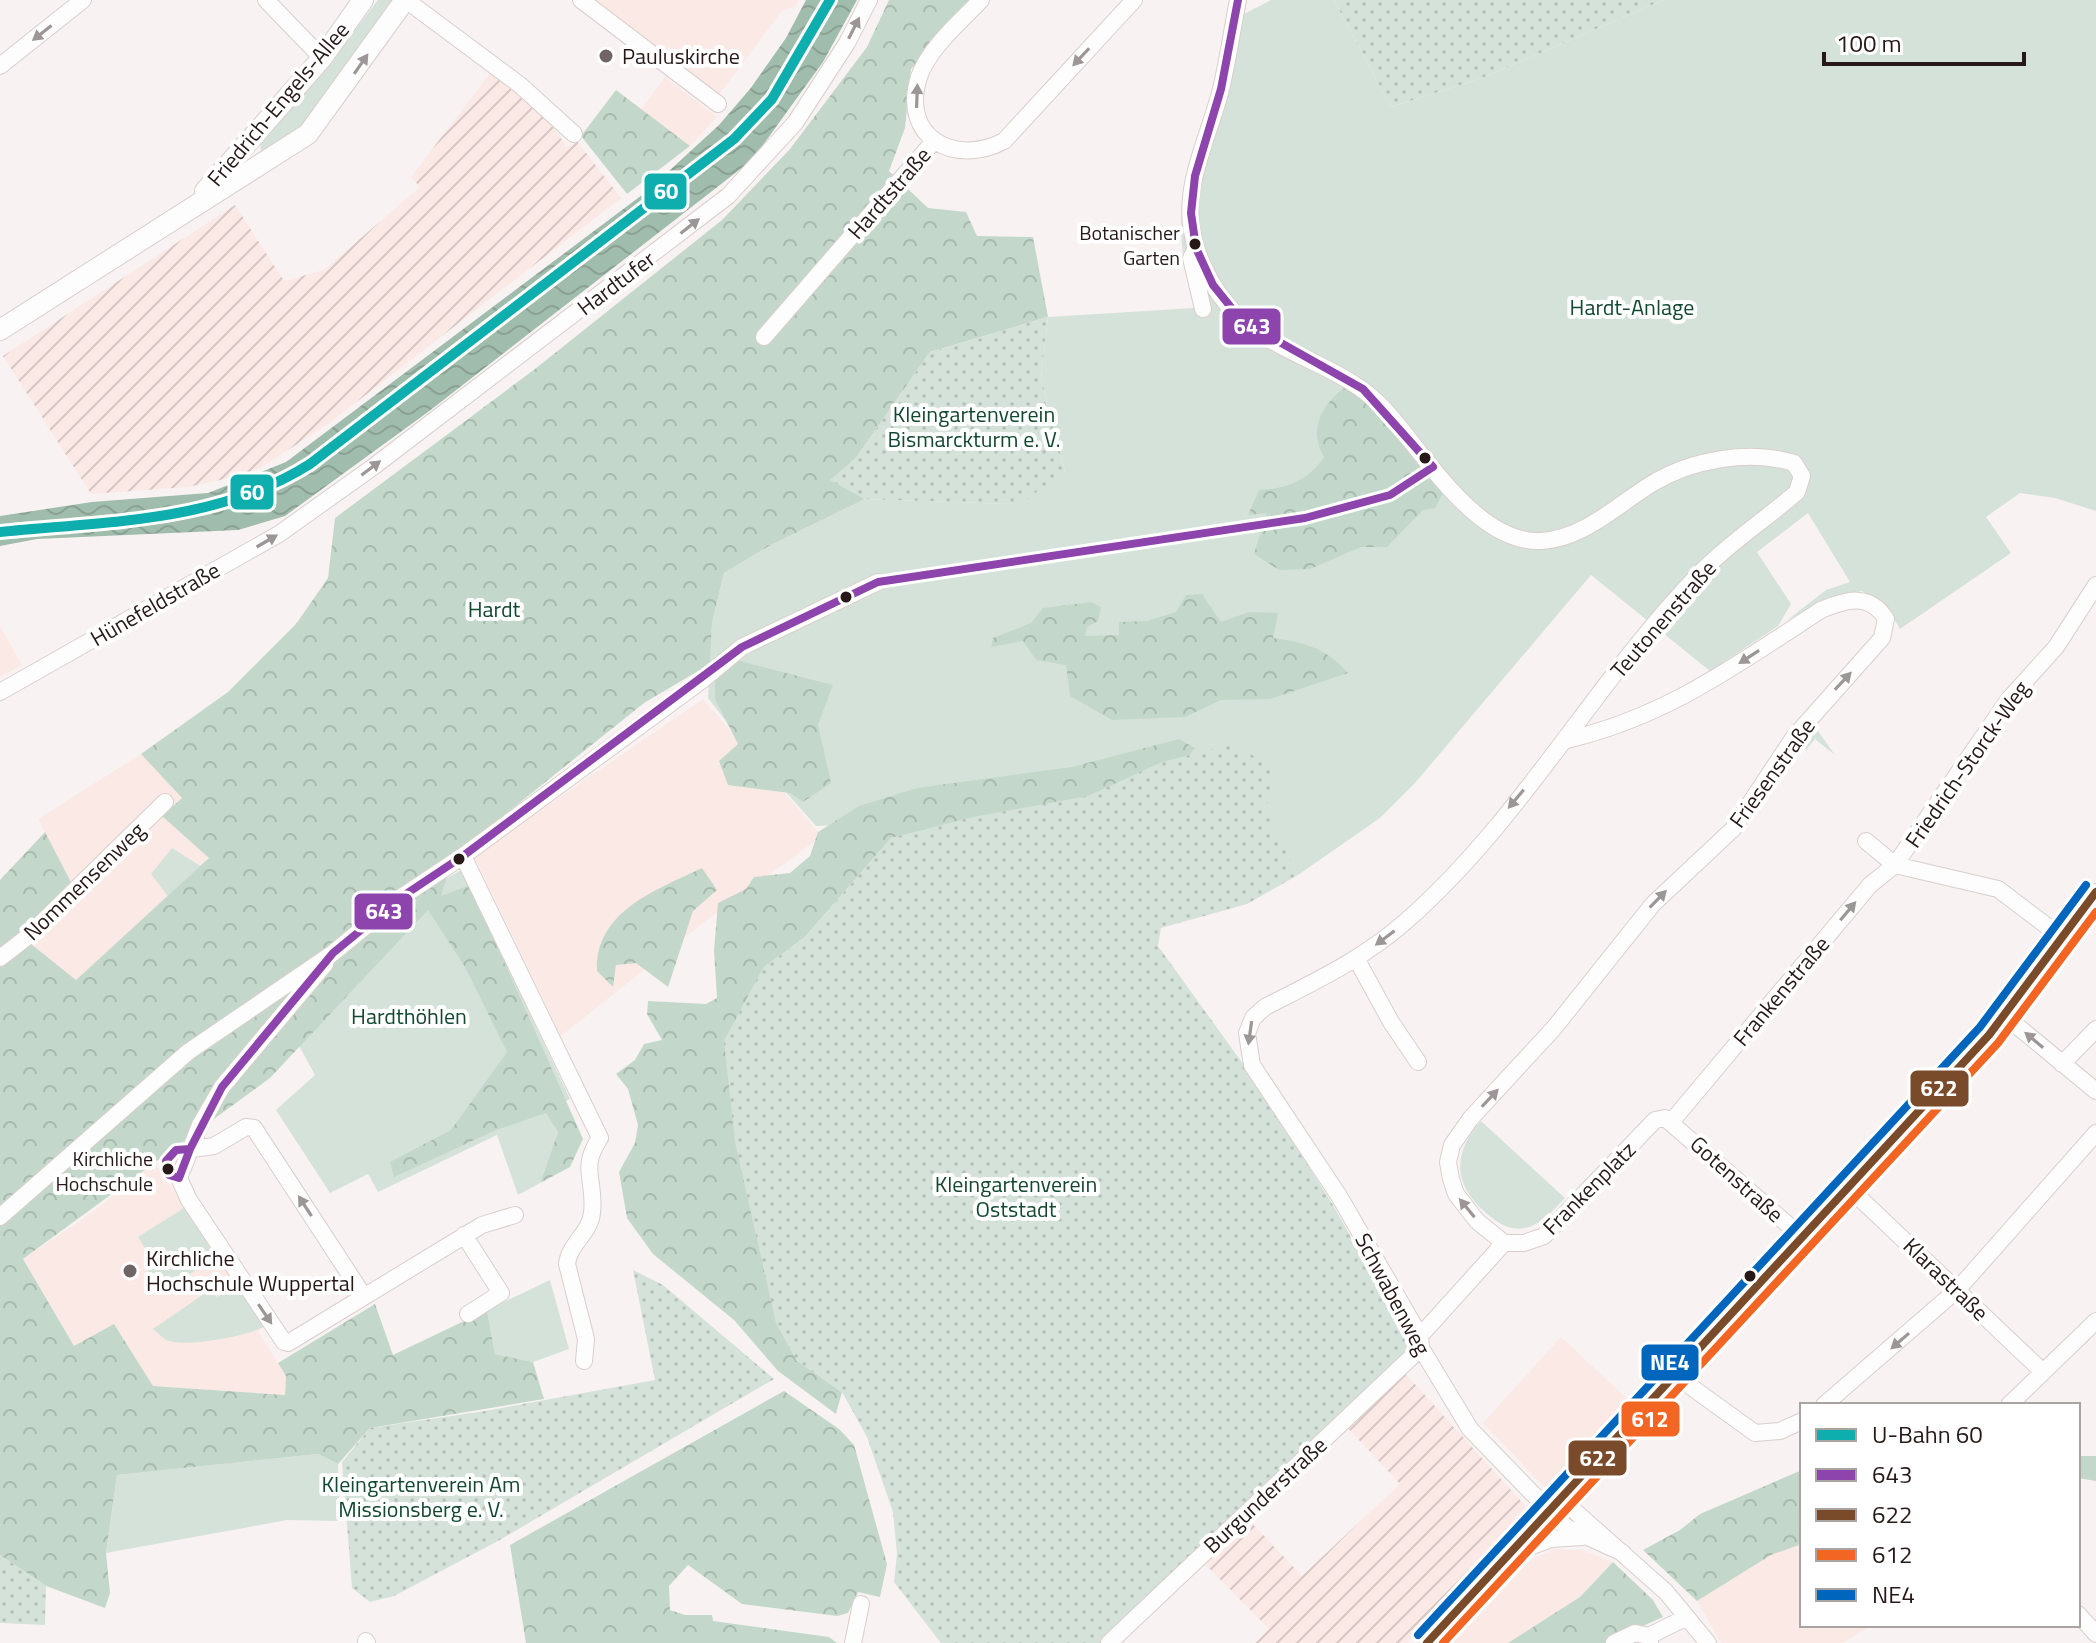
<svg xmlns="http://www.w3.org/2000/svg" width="2096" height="1643" font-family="'Titillium Web',sans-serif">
	<defs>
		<pattern id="industrial-furrows" width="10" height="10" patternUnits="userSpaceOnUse" patternTransform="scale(2)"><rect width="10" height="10" fill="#fbe9e5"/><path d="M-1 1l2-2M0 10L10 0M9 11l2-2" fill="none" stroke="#d7c7c4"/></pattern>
		<pattern id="forest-crowns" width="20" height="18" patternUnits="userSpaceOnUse" patternTransform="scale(2)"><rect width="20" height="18" fill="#c3d8ca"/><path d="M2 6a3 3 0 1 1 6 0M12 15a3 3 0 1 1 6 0" fill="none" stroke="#a8b9ad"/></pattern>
		<pattern id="garden-dots" width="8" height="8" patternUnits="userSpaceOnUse" patternTransform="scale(2)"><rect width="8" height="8" fill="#d5e2d9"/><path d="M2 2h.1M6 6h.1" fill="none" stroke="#b7c1ba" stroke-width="1.8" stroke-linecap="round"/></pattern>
		<pattern id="water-waves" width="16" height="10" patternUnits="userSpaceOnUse" patternTransform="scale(2)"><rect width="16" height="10" fill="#a0bcac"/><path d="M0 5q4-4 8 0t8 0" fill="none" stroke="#8aa193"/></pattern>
	</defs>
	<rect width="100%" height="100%" fill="#f8f3f2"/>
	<path fill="#fbe9e5" d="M 593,0 L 799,0 L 795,7 L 782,11 L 718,96 Z
		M 665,77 L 717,117 L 690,146 L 641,109 Z
		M 0,626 L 22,665 L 0,677 Z
		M 703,699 L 822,836 L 708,919 L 561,1036 L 474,856 Z
		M 141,754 L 182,798 L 163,816 L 209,858 L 76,981 L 31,944 L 72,884 L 38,819 Z
		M 154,1162 L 265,1326 L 258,1331 L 286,1376 L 285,1395 L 152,1386 L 74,1346 L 23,1259 L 93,1212 Z
		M 1561,1337 L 1631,1402 L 1552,1484 L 1544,1487 L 1483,1423 Z
		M 1802,1544 L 1802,1625 L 1873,1625 L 1842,1643 L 1721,1643 L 1697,1601 L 1771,1555 Z
		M 1555,1549 L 1582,1550 L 1613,1562 L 1580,1597 L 1508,1643 L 1453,1643 L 1531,1560 Z"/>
	<path fill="url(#industrial-furrows)" d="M 491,72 L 550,123 L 567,147 L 577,141 L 621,198 L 328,424 L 262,467 L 243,475 L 188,487 L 91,494 L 3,356 L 235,205 L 284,281 L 324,270 L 420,187 L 411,177 Z
		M 1404,1372 L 1528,1509 L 1407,1643 L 1255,1643 L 1269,1629 L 1204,1563 L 1250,1521 L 1302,1576 L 1400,1484 L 1346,1426 Z"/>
	<path fill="#d5e2d9" d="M 378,0 L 395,0 L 306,124 L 265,154 L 261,152 L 260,141 L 318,78 Z
		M 1271,0 L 1334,0 L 1391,107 L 1482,78 L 1663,0 L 2096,0 L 2096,511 L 2055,498 L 2020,493 L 1986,517 L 2011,553 L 1900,629 L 1886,605 L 1862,591 L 1825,599 L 1786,621 L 1826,590 L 1850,582 L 1808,513 L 1757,552 L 1791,604 L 1778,626 L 1710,671 L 1591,575 L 1415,783 L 1380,818 L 1298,875 L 1262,806 L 816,826 L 749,751 L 708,698 L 712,623 L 724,573 L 769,546 L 865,499 L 1010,504 L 1065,471 L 1041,378 L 1048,317 L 1194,308 C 1180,253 1177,226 1188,169 L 1205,167 L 1242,15 Z
		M 1815,727 L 1835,755 L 1815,739 L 1806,750 L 1800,744 Z
		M 172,848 L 213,874 L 427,888 L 462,870 L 570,1099 L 540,1114 L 547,1113 L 558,1132 L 540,1183 L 518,1195 L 497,1135 L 378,1192 L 368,1174 L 330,1193 L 276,1110 L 315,1075 L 273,998 L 180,912 L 151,874 Z
		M 1481,1121 L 1565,1198 C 1554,1209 1542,1225 1525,1228 C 1509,1231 1498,1223 1486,1213 C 1453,1185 1452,1153 1481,1121 Z
		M 184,1208 L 217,1258 L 161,1291 L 146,1268 L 154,1263 L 138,1237 Z
		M 550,1280 L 569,1349 L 533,1362 L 495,1354 L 487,1310 Z
		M 238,1283 L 265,1326 C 249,1336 187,1347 169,1341 C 163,1339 157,1332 153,1329 L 211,1289 L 217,1297 Z
		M 318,1454 L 338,1464 L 339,1521 L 287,1520 L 106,1553 L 117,1475 Z"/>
	<path fill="url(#forest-crowns)" d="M 889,0 L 969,0 L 911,69 L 905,128 L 889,171 L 928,208 L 966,212 L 977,236 L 1033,237 L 1048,317 L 930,352 L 856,458 L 831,480 L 865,499 L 769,546 L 724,573 L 712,623 L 710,664 L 644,703 L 453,856 L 441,896 L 470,885 L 583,1139 L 570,1167 L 540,1183 L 558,1132 L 546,1113 L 496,1130 L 394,1177 L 390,1162 L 451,1130 L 507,1052 L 465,967 L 428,910 L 270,1078 L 23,1259 L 74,1346 L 114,1324 L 153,1386 L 285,1395 L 286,1376 L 278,1363 L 375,1304 L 393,1355 L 487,1310 L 495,1354 L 533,1362 L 544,1399 L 370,1428 L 338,1464 L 318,1454 L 117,1475 L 106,1553 L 110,1593 L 105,1608 L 46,1586 L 0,1555 L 0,880 L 45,832 L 72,884 L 31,944 L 76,980 L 209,858 L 162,816 L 182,798 L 141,754 L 228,692 L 296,624 L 328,578 L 335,518 L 535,369 L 722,220 L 790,149 L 867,47 Z
		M 616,90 L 690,146 L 627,194 L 581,136 Z
		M 1344,388 L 1364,397 L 1443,493 L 1435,508 L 1423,510 L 1387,547 L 1361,547 L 1310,569 L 1279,570 L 1254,554 L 1267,513 L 1248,515 L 1259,490 C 1286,489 1308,481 1324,457 C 1308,429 1321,406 1344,388 Z
		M 1202,594 L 1221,622 L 1249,612 L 1278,613 L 1273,638 C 1304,642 1328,649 1348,673 L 1270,699 L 1221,700 L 1185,717 L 1112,720 L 1070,696 L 1066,665 L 1036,660 L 1023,641 L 991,647 L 993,638 L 1031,623 L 1043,608 L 1091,602 L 1101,607 L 1098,621 L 1087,627 L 1085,636 L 1119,635 L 1119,622 L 1147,621 L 1176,612 L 1186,595 Z
		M 732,659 L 833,685 L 818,725 L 831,783 L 803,802 L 790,793 L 728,785 L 719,761 L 738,744 L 715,699 L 715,677 Z
		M 1179,739 L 1195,748 L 1183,762 L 1107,793 L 891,838 L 805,937 L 763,968 L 796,1360 L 842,1392 L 836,1414 L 778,1371 L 734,1320 L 653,1254 L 627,1218 L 619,1172 L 635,1143 L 638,1125 L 628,1089 L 616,1074 L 635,1060 L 644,1044 L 662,1040 L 647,1014 L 648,1001 L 706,1004 L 717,998 L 714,950 L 718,903 L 746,889 L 754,877 L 790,873 L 810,856 L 818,832 L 859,806 L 917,788 L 1072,767 Z
		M 702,868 L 717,890 L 693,911 L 668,987 L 636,963 L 616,965 L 613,987 L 597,971 C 595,911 656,890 702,868 Z
		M 784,1391 L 839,1429 L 854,1445 L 887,1564 L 880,1597 L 858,1592 L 848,1613 L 837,1616 L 742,1604 L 688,1565 L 669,1586 L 670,1610 L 685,1615 L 712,1615 L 713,1621 L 829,1637 L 837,1643 L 526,1643 L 510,1545 Z
		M 2078,1456 L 2096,1456 L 2096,1481 L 2078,1478 Z
		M 1802,1470 L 1802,1544 L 1771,1555 L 1697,1601 L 1643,1550 L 1680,1530 L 1700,1514 Z
		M 1613,1562 L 1653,1600 L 1663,1617 L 1605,1643 L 1508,1643 L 1580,1597 Z"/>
	<path fill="url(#garden-dots)" d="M 1334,0 L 1663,0 L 1482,78 L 1391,107 Z
		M 1048,317 L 1041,378 L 1065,471 L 1027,499 L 1009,504 L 865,499 L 830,480 L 856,458 L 930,352 Z
		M 1233,744 L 1280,771 L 1272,783 L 1274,798 L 1263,806 L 1298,875 L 1247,904 L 1161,928 L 1158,946 L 1246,1068 L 1333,1205 L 1412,1346 L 1102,1643 L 941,1643 L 894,1582 L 897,1554 L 893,1512 L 867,1437 L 842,1392 L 796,1360 L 776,1323 L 735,1142 L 724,1041 L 763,968 L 805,937 L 891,838 L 973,817 L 1088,796 L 1162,762 Z
		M 633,1270 L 663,1285 L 774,1379 L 498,1541 L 394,1596 L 370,1602 L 352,1588 L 342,1462 L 370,1428 L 485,1411 L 655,1380 Z
		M 0,1555 L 46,1586 L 45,1625 L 0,1623 Z"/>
	<path fill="url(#water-waves)" d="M 806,0 L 857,0 L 823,62 L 752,160 L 428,412 L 285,516 L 238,530 L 37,539 L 0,546 L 0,516 L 92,502 L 208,493 L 286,462 L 646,192 L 719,125 L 750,89 L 786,38 Z"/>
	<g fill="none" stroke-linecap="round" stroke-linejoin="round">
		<g stroke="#d9cecc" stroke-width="18">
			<path id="minor" d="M 266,0 L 322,58
				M 406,0 L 520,85 L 574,134
				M 581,0 L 718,104
				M 981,0 C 961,21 928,49 919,77 C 900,137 954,167 1004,141 L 1134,0
				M 1238,0 C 1232,30 1228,60 1221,89 C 1210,134 1183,184 1192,231 C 1197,259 1213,290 1233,311 C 1275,356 1342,363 1384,409 C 1424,452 1476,544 1541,541 C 1584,539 1618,504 1653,483 C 1692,460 1749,449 1794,463 L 1802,476 L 1797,492 C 1765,520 1729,543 1699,574 C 1594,683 1520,822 1405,922 C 1363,959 1314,982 1265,1007 L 1253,1018 L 1247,1033 L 1252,1065 L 1339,1196 L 1420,1336 L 1421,1348 L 1470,1429 L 1533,1494 L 1566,1527 L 1623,1553
				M 0,66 L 83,0
				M 1195,250 L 1191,258 L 1203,309
				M 764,337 L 934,141
				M 0,692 L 279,534 L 373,467 L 728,196 L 795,123 L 847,43 L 869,0
				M 1567,740 C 1668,716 1736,665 1821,610 C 1846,600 1869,592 1886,619 L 1882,638 L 1794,737 L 1733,829 L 1653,904 L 1554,1028 L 1471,1118 L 1452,1145 L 1448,1162 L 1451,1179 L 1456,1194 L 1477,1221 L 1504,1243 L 1524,1243 L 1544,1236 L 1655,1120 L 1665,1118 L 1801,1236
				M 1866,841 L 1895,865 L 1998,889 L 2064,939
				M 463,856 L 600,1138 C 579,1169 596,1180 592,1213 C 590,1233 569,1244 567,1264 L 586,1339 L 584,1361
				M 0,958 L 26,938 L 165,802
				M 1357,960 L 1391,1022 L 1418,1062
				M 325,964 L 222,1087 L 200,1125 L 179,1178 L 189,1200 L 284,1342 L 288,1343 L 482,1225 L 515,1215
				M 2005,1016 L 2096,1091
				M 2062,1064 L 2096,1029
				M 1672,1121 L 1870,885 L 1895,865 L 2009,699 L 2056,647 L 2096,585
				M 192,1149 L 214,1146 L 246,1127 L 254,1128 L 363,1295
				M 1848,1187 L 2043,1372
				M 0,1217 L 188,1052 L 333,953 L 400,898 L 463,856 L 701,681 L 742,647 L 878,582
				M 464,1235 L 501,1293 L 468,1314
				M 1420,1336 L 1504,1243
				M 1676,1376 L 1755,1433 L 1780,1431 L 1802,1421
				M 1824,1405 L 1958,1289 L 2096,1133
				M 2009,1405 L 2096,1321
				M 1561,1499 L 1666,1592 L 1708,1643
				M 1510,1554 L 1551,1539 L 1582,1537
				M 2078,1614 L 2096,1634
				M 366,1641 L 367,1643
				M 853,1643 L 861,1604
				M 1109,1643 L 1421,1348
				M 1427,1643 L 1989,1035 L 2096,892
				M 1614,1643 L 1635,1633 L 1649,1636
				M 1650,1643 L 1649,1636 L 1687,1617"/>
		</g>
		<g stroke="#d9cecc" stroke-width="22">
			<path id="major" d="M 205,191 L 322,58 L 363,0
				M 0,330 L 308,134 L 405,0"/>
		</g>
		<use href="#minor" stroke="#fefdfd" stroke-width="16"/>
		<use href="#major" stroke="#fefdfd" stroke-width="20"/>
		<g stroke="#fff" stroke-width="14">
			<path id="bus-1" d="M 1238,0 L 1221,89 L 1195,176 L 1191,213 L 1196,248 L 1213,285 L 1242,321 L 1363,389 L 1433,467
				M 190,1149 L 179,1178 L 169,1175 L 166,1161 L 176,1150 Z
				M 190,1149 L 222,1087 L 333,953 L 400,898 L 463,856 L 742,647 L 878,582 L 1305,518 L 1390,495 L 1433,467"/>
		</g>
		<g stroke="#fff" stroke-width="14">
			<path id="bus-2" d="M 1427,1643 L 1989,1035 L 2096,892"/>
		</g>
		<g stroke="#fff" stroke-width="14">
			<path id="bus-3" d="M 1443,1643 L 1998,1043 L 2096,912"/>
		</g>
		<g stroke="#fff" stroke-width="14">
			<path id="bus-4" d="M 1418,1635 L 1980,1027 L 2086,885"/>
		</g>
		<use href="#bus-1" stroke="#8e44ad" stroke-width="8"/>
		<use href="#bus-2" stroke="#7a4b2a" stroke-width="8"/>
		<use href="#bus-3" stroke="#f26522" stroke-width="8"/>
		<use href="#bus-4" stroke="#0065bd" stroke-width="8"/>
		<g stroke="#fff" stroke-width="16">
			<path id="metro-1" d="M 0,532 C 106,521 217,523 310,464 L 734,139 L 772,99 L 830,0"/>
		</g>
		<use href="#metro-1" stroke="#0eaeae" stroke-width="10"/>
	</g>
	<defs><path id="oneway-solid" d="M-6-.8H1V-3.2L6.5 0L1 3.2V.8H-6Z" transform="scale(2)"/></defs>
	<g fill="#9d9696">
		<use href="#oneway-solid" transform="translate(854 28) rotate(-63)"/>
		<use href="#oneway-solid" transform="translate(42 33) rotate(142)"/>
		<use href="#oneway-solid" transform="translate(1081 57) rotate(133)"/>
		<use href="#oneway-solid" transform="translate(361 64) rotate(-55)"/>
		<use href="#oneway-solid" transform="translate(917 96) rotate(-88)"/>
		<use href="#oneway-solid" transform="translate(690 226) rotate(-38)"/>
		<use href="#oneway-solid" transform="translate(371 468) rotate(-37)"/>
		<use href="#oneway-solid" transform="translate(267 541) rotate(-30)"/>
		<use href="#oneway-solid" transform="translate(1749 657) rotate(147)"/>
		<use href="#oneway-solid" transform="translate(1843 681) rotate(-47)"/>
		<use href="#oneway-solid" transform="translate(1516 799) rotate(130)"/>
		<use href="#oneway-solid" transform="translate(1658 899) rotate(-46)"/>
		<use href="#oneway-solid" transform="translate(1848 911) rotate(-50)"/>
		<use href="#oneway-solid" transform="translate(1385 938) rotate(143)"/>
		<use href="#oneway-solid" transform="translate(1250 1033) rotate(98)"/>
		<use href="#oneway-solid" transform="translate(2034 1040) rotate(-140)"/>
		<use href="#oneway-solid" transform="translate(1490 1098) rotate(-47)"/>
		<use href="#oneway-solid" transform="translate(305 1206) rotate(-123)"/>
		<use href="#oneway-solid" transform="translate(1467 1208) rotate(-129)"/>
		<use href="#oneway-solid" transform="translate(265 1314) rotate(56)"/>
		<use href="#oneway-solid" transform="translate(1900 1341) rotate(139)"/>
	</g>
	<g fill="#706564" stroke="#fff" stroke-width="3">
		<circle cx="606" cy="56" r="8"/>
		<circle cx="130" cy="1271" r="8"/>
	</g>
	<g fill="#271917" stroke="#fff" stroke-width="3">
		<circle cx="1195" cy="244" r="7"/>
		<circle cx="1425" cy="458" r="7"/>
		<circle cx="846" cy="597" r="7"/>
		<circle cx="459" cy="859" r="7"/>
		<circle cx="168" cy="1169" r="7"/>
		<circle cx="1750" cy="1276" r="7"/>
	</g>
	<g text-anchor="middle" stroke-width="8" stroke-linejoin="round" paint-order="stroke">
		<g font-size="20" fill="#271917" stroke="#fff" text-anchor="end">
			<text x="1180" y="240">Botanischer<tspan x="1180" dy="25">Garten</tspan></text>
			<text x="153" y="1166">Kirchliche<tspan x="153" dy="25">Hochschule</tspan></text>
		</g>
		<g font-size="22" fill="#271917" stroke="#fff" text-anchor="start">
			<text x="622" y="64">Pauluskirche</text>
			<text x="146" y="1266">Kirchliche<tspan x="146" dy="25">Hochschule Wuppertal</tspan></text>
		</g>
		<g font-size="22" fill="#271917" stroke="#fff">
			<text transform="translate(278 104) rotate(-50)" y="8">Friedrich-Engels-Allee</text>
			<text transform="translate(889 193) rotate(-49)" y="8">Hardtstraße</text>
			<text transform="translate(616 283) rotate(-37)" y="8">Hardtufer</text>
			<text transform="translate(155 604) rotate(-30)" y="8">Hünefeldstraße</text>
			<text transform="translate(1663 619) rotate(-49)" y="8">Teutonenstraße</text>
			<text transform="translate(1967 764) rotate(-55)" y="8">Friedrich-Storck-Weg</text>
			<text transform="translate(1772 773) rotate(-54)" y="8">Friesenstraße</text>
			<text transform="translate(84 881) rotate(-44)" y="8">Nommensenweg</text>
			<text transform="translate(1781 991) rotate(-50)" y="8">Frankenstraße</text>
			<text transform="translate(1737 1179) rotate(42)" y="8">Gotenstraße</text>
			<text transform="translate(1589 1188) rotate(-45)" y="8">Frankenplatz</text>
			<text transform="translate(1946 1279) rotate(44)" y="8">Klarastraße</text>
			<text transform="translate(1393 1294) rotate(62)" y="8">Schwabenweg</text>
			<text transform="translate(1265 1495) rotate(-43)" y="8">Burgunderstraße</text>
		</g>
		<g font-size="22" fill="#134831" stroke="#fff">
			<text x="1632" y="315">Hardt-Anlage</text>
			<text x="974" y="422">Kleingartenverein<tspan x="974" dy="25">Bismarckturm e. V.</tspan></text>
			<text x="494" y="617">Hardt</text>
			<text x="409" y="1024">Hardthöhlen</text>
			<text x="1016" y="1192">Kleingartenverein<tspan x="1016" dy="25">Oststadt</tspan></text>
			<text x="421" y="1492">Kleingartenverein Am<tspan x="421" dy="25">Missionsberg e. V.</tspan></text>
		</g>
	</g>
	<g stroke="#fff" stroke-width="3">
		<rect x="643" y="172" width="45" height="39" rx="8" fill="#0eaeae"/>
		<rect x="1221" y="307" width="61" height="39" rx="8" fill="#8e44ad"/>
		<rect x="229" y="473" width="46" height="38" rx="8" fill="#0eaeae"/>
		<rect x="353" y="892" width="61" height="39" rx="8" fill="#8e44ad"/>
		<rect x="1909" y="1069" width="61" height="39" rx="8" fill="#7a4b2a"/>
		<rect x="1640" y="1343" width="60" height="39" rx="8" fill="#0065bd"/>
		<rect x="1620" y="1400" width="61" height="38" rx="8" fill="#f26522"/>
		<rect x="1567" y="1439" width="61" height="38" rx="8" fill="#7a4b2a"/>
	</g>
	<g font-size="22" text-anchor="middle" font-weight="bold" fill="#fff">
		<text x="666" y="199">60</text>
		<text x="1252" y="334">643</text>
		<text x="252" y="500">60</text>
		<text x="384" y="919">643</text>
		<text x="1939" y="1096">622</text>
		<text x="1670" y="1370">NE4</text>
		<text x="1650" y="1427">612</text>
		<text x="1598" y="1466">622</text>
	</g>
	<rect x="1800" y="1403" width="280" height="224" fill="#ffffff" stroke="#a9a3a2" stroke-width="2"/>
	<rect x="1816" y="1429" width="40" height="12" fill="#0eaeae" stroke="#a9a3a2" stroke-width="2"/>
	<text x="1872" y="1443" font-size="24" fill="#271917">U-Bahn 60</text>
	<rect x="1816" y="1469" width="40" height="12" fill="#8e44ad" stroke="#a9a3a2" stroke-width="2"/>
	<text x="1872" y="1483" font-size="24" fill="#271917">643</text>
	<rect x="1816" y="1509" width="40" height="12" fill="#7a4b2a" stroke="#a9a3a2" stroke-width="2"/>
	<text x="1872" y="1523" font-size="24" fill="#271917">622</text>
	<rect x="1816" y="1549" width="40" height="12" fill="#f26522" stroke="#a9a3a2" stroke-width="2"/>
	<text x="1872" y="1563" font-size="24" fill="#271917">612</text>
	<rect x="1816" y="1589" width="40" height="12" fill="#0065bd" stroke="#a9a3a2" stroke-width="2"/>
	<text x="1872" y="1603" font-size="24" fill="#271917">NE4</text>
	<path d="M1824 52v12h200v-12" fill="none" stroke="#271917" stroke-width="4"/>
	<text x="1836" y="52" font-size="24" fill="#271917" stroke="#ffffff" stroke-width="6" paint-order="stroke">100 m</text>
</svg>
